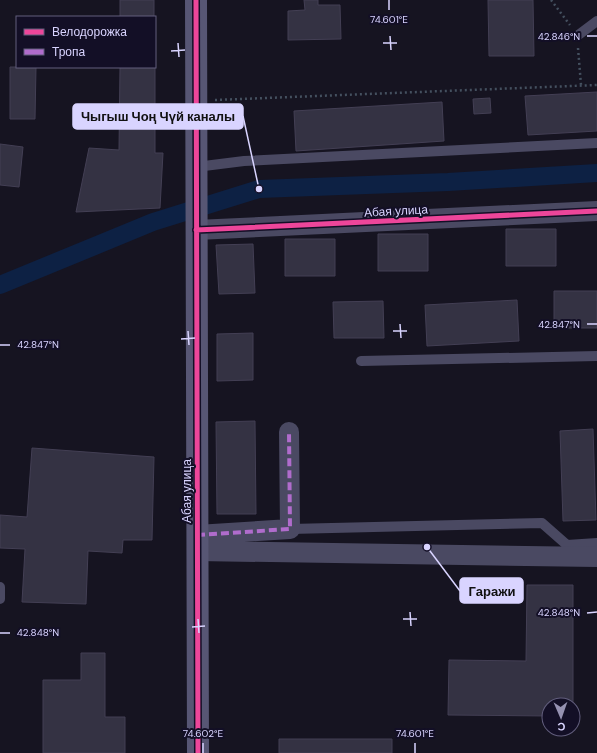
<svg xmlns="http://www.w3.org/2000/svg" width="597" height="753" font-family="'DM Sans',sans-serif">
	<rect width="100%" height="100%" fill="#161421"/>
	<g fill="none" stroke-linecap="round" stroke-linejoin="round">
		<path stroke="#0d2144" stroke-width="18" d="M 0,285 L 153,222 L 259,189 L 448,182 L 597,173"/>
	</g>
	<path fill="#343243" stroke="#433f54" d="M 120,0 L 154,0 L 154,17 L 120,17 Z
		M 304,0 L 318,0 L 318,5 L 340,5 L 341,39 L 288,40 L 288,11 L 305,10 Z
		M 488,0 L 533,0 L 534,56 L 489,56 Z
		M 10,67 L 36,67 L 35,119 L 10,119 Z
		M 120,67 L 155,67 L 155,153 L 163,153 L 160,208 L 76,212 L 89,148 L 119,150 Z
		M 597,92 L 597,131 L 528,135 L 525,96 Z
		M 490,98 L 491,113 L 474,114 L 473,99 Z
		M 442,102 L 444,141 L 296,151 L 294,111 Z
		M 0,144 L 23,147 L 19,187 L 0,185 Z
		M 506,229 L 556,229 L 556,266 L 506,266 Z
		M 378,234 L 428,234 L 428,271 L 378,271 Z
		M 285,239 L 335,239 L 335,276 L 285,276 Z
		M 253,244 L 255,293 L 219,294 L 216,245 Z
		M 554,291 L 597,291 L 597,328 L 554,328 Z
		M 517,300 L 519,341 L 427,346 L 425,305 Z
		M 383,301 L 384,338 L 334,338 L 333,302 Z
		M 253,333 L 253,380 L 217,381 L 217,334 Z
		M 255,421 L 256,514 L 217,514 L 216,422 Z
		M 593,429 L 596,520 L 563,521 L 560,431 Z
		M 32,448 L 154,457 L 152,540 L 123,540 L 122,553 L 88,551 L 86,604 L 22,602 L 25,549 L 0,548 L 0,515 L 27,517 Z
		M 527,585 L 573,585 L 573,716 L 573,705 L 549,705 L 549,716 L 448,715 L 449,660 L 526,661 Z
		M 81,653 L 105,653 L 105,717 L 125,717 L 125,753 L 43,753 L 43,680 L 81,680 Z
		M 279,739 L 392,739 L 392,753 L 279,753 Z"/>
	<g fill="none" stroke-linecap="round" stroke-linejoin="round">
		<path stroke="#44505f" stroke-width="2.5" stroke-dasharray="2 3" stroke-linecap="butt" d="M 551,0 L 570,25
			M 578,48 L 581,85
			M 215,100 L 597,85"/>
		<path stroke="#4a4962" stroke-width="10" d="M 577,36 L 597,21
			M 196,167 L 244,161 L 597,143
			M 361,361 L 597,356
			M 290,529 L 542,523 L 567,545 L 597,543
			M 0,587 L 0,599"/>
		<path stroke="#4a4962" stroke-width="20" d="M 196,230 L 597,211
			M 197,535 L 290,529 L 289,432
			M 197,551 L 597,557"/>
		<path stroke="#575674" stroke-width="22" d="M 196,0 L 198,753"/>
		<path stroke="#b06ccc" stroke-width="4" stroke-dasharray="8 4" stroke-linecap="butt" d="M 197,535 L 290,529 L 289,432"/>
		<g stroke="#130f26" stroke-width="8">
			<path id="cycleway" d="M 196,0 L 198,753
				M 196,230 L 597,211"/>
		</g>
		<use href="#cycleway" stroke="#ed469a" stroke-width="5"/>
	</g>
	<path fill="none" stroke="#d9d4ff" stroke-width="1.5" d="M 389,0 L 389,10M 390,36 L 391,50M 587,36 L 597,36M 178,43 L 179,57M 383,43 L 397,43M 171,51 L 185,50M 400,324 L 401,338M 587,324 L 597,324M 188,331 L 189,345M 393,331 L 407,331M 181,339 L 195,338M 0,345 L 10,345M 410,612 L 411,626M 587,613 L 597,612M 198,619 L 199,633M 403,619 L 417,619M 192,627 L 205,626M 0,633 L 10,633M 203,743 L 203,753M 415,743 L 415,753"/>
	<g text-anchor="middle" stroke-width="4" stroke-linejoin="round" paint-order="stroke">
		<g font-size="12" fill="#d9d4ff" stroke="#130f26">
			<text transform="translate(396 211) rotate(-3)" y="4">Абая улица</text>
			<text transform="translate(187 491) rotate(-90)" y="4">Абая улица</text>
		</g>
	</g>
	<g font-size="10" text-anchor="middle" fill="#d9d4ff" stroke="#130f26" stroke-width="4" stroke-linejoin="round" paint-order="stroke">
		<text x="389" y="23">74.601°E</text>
		<text x="559" y="40">42.846°N</text>
		<text x="559" y="328">42.847°N</text>
		<text x="38" y="348">42.847°N</text>
		<text x="559" y="616">42.848°N</text>
		<text x="38" y="636">42.848°N</text>
		<text x="203" y="737">74.602°E</text>
		<text x="415" y="737">74.601°E</text>
	</g>
	<path fill="none" stroke="#d9d4ff" stroke-width="1.5" d="M259 189L243 116M427 547L460 591"/>
	<g fill="#d9d4ff" stroke="#130f26" stroke-width="1.5">
		<circle cx="259" cy="189" r="4"/>
		<circle cx="427" cy="547" r="4"/>
	</g>
	<g fill="#d9d4ff" stroke="#d9d4ff" stroke-width="1.5">
		<rect x="73" y="104" width="170" height="25" rx="4"/>
		<rect x="460" y="578" width="63" height="25" rx="4"/>
	</g>
	<g font-size="13" text-anchor="middle" font-weight="bold" fill="#111">
		<text x="158" y="121">Чыгыш Чоң Чүй каналы</text>
		<text x="492" y="596">Гаражи</text>
	</g>
	<rect x="16" y="16" width="140" height="52" fill="#130f26" stroke="#625e7d"/>
	<rect x="24" y="29" width="20" height="6" fill="#ed469a" stroke="#625e7d"/>
	<text x="52" y="36" font-size="12" fill="#d9d4ff">Велодорожка</text>
	<rect x="24" y="49" width="20" height="6" fill="#b06ccc" stroke="#625e7d"/>
	<text x="52" y="56" font-size="12" fill="#d9d4ff">Тропа</text>
	<g transform="translate(561 717) rotate(178)"><circle r="19" fill="#130f26" stroke="#625e7d"/>
	<path d="M0-3L7 15L0 10L-7 15Z" fill="#9591b1"/>
	<text y="-6" font-size="11" font-weight="bold" text-anchor="middle" fill="#d9d4ff">С</text>
	</g>
</svg>
